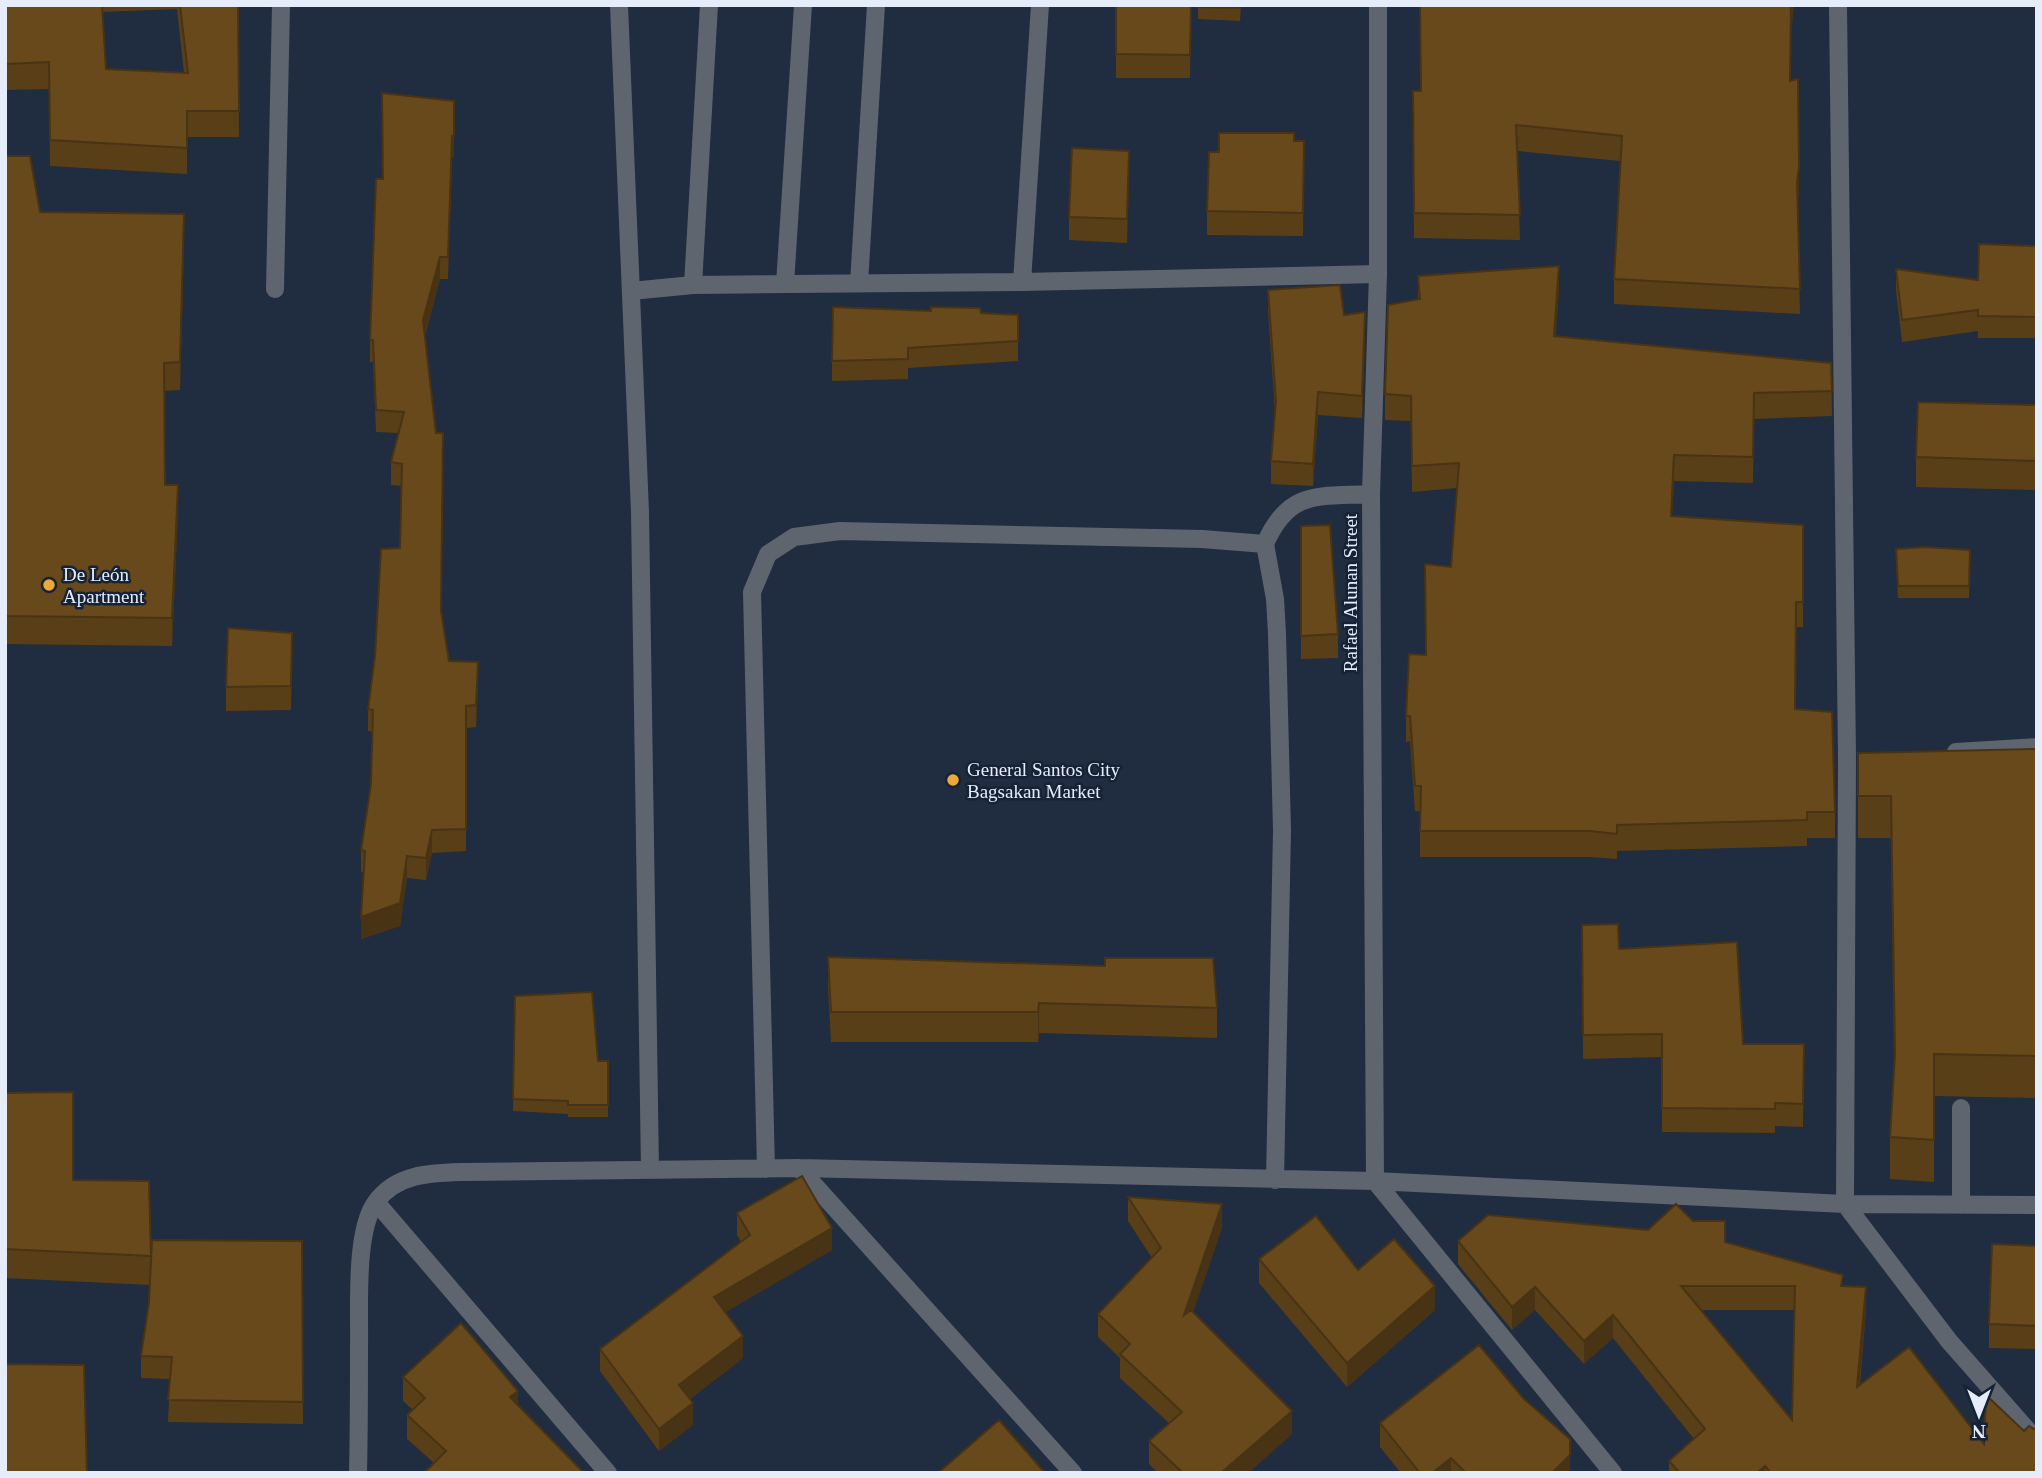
<svg xmlns="http://www.w3.org/2000/svg" width="2042" height="1478" font-family="Georgia,serif">
	<rect width="100%" height="100%" fill="#202c3f"/>
	<g fill="none" stroke-linecap="round" stroke-linejoin="round">
		<path stroke="#5f656f" stroke-width="18" d="M 619,5 L 640,512 L 650,1170
			M 1378,5 L 1378,274 L 1371,494 L 1375,1181 L 1613,1473
			M 1838,5 L 1847,758 L 1845,1204 L 1949,1341 L 2037,1441
			M 1022,282 L 1040,5
			M 859,283 L 876,5
			M 785,284 L 803,5
			M 693,285 L 709,5
			M 275,289 L 281,5
			M 631,291 L 693,285 L 1022,282 L 1378,274
			M 1265,544 C 1289,489 1318,497 1371,494
			M 1956,752 L 2037,747
			M 1961,1108 L 1961,1205
			M 799,1168 L 1073,1473
			M 766,1169 L 752,592 L 768,554 L 794,537 L 840,531 L 1202,539 L 1265,544 L 1275,599 L 1277,633 L 1282,830 L 1275,1180
			M 376,1202 L 608,1473
			M 358,1473 C 359,1432 359,1390 359,1349 C 360,1312 354,1231 376,1202 C 397,1173 432,1173 464,1172 L 799,1168 L 1375,1181 L 1845,1204 L 2037,1205"/>
	</g>
	<path fill="#593f18" fill-rule="evenodd" d="M 5,5 L 238,5 L 239,137 L 187,137 L 187,174 L 50,166 L 49,89 L 5,90 ZM 177,9 L 184,73 L 106,69 L 102,12 Z
		M 1116,5 L 1191,5 L 1190,78 L 1116,78 Z
		M 1198,5 L 1241,5 L 1240,21 L 1198,19 Z
		M 1791,37 L 1790,81 L 1799,192 L 1797,203 L 1800,314 L 1614,304 L 1614,279 L 1620,161 L 1517,151 L 1520,240 L 1414,238 L 1413,91 L 1421,91 Z
		M 382,93 L 454,158 L 452,158 L 448,279 L 440,279 L 425,336 L 442,613 L 449,661 L 478,684 L 476,727 L 466,728 L 466,851 L 432,853 L 426,880 L 407,878 L 400,926 L 361,939 L 364,873 L 361,872 L 361,850 L 371,784 L 373,732 L 368,731 L 368,709 L 400,548 L 402,486 L 391,485 L 391,462 L 398,433 L 376,432 L 373,362 L 370,362 L 370,340 L 383,179 Z
		M 1294,141 L 1304,141 L 1303,236 L 1207,235 L 1207,211 L 1219,152 Z
		M 5,156 L 40,212 L 184,242 L 180,390 L 164,391 L 165,485 L 178,513 L 172,646 L 5,644 Z
		M 1129,174 L 1127,243 L 1069,240 L 1069,217 Z
		M 2037,246 L 2037,338 L 1978,338 L 1978,331 L 1902,342 L 1896,290 L 1896,269 L 1978,280 Z
		M 1418,276 L 1559,291 L 1555,336 L 1831,363 L 1832,416 L 1754,419 L 1753,483 L 1674,481 L 1672,516 L 1803,525 L 1803,627 L 1796,627 L 1795,709 L 1835,812 L 1835,838 L 1807,838 L 1807,846 L 1617,851 L 1617,859 L 1590,857 L 1420,857 L 1420,811 L 1415,811 L 1410,741 L 1406,742 L 1406,716 L 1426,655 L 1451,567 L 1457,488 L 1412,492 L 1411,421 L 1385,420 L 1385,394 L 1418,300 Z
		M 1268,290 L 1344,315 L 1365,334 L 1362,418 L 1318,415 L 1313,486 L 1271,484 L 1271,461 L 1275,411 L 1268,312 Z
		M 981,313 L 1018,341 L 1018,361 L 908,368 L 908,379 L 832,381 L 832,361 Z
		M 2037,405 L 2037,490 L 1916,487 L 1916,457 Z
		M 1301,526 L 1338,634 L 1338,658 L 1301,659 Z
		M 1970,550 L 1969,598 L 1898,598 L 1896,561 Z
		M 292,657 L 291,710 L 226,711 L 226,687 Z
		M 2037,749 L 2037,1098 L 1934,1096 L 1934,1182 L 1890,1179 L 1890,1137 L 1894,1062 L 1891,838 L 1858,838 L 1858,753 Z
		M 1582,925 L 1619,949 L 1743,1044 L 1804,1044 L 1803,1127 L 1775,1126 L 1775,1133 L 1662,1132 L 1662,1057 L 1583,1059 Z
		M 828,957 L 1217,1008 L 1217,1038 L 1039,1033 L 1038,1042 L 831,1042 L 828,988 Z
		M 515,996 L 598,1061 L 608,1061 L 608,1117 L 568,1117 L 568,1114 L 513,1111 Z
		M 5,1093 L 73,1180 L 149,1181 L 151,1263 L 302,1241 L 303,1424 L 168,1422 L 170,1379 L 141,1378 L 141,1356 L 149,1302 L 150,1285 L 5,1278 Z
		M 1128,1197 L 1222,1228 L 1193,1312 L 1292,1434 L 1248,1473 L 1158,1473 L 1149,1464 L 1149,1441 L 1169,1423 L 1120,1378 L 1120,1358 L 1098,1337 L 1098,1314 L 1152,1258 L 1128,1221 Z
		M 737,1213 L 832,1250 L 725,1312 L 743,1358 L 690,1399 L 693,1425 L 659,1451 L 600,1371 L 600,1349 L 741,1242 L 737,1235 Z
		M 1693,1221 L 1725,1242 L 1843,1286 L 1866,1310 L 1860,1385 L 1984,1444 L 2037,1473 L 1669,1473 L 1669,1461 L 1694,1439 L 1613,1338 L 1584,1364 L 1535,1310 L 1512,1330 L 1458,1264 L 1458,1241 L 1648,1230 ZM 1700,1310 L 1794,1310 L 1792,1420 Z
		M 2037,1246 L 2037,1349 L 1989,1348 L 1989,1324 Z
		M 1259,1259 L 1358,1270 L 1435,1310 L 1347,1387 L 1259,1283 Z
		M 403,1377 L 518,1405 L 434,1463 L 407,1439 L 407,1415 L 413,1410 L 403,1401 Z
		M 1380,1423 L 1570,1473 L 1401,1473 L 1380,1447 Z"/>
	<path fill="#483314" d="M 1791,5 L 1794,5 L 1791,37 Z
		M 452,136 L 454,136 L 454,158 L 452,158 L 448,279 Z
		M 1129,151 L 1129,174 L 1127,243 L 1127,219 Z
		M 1799,167 L 1799,192 L 1797,207 L 1797,182 Z
		M 184,214 L 184,242 L 180,390 L 180,362 Z
		M 440,257 L 440,279 L 423,342 L 423,320 Z
		M 1559,266 L 1559,291 L 1554,361 L 1554,336 Z
		M 1365,312 L 1365,334 L 1362,418 L 1362,396 Z
		M 1318,392 L 1318,415 L 1313,486 L 1313,464 Z
		M 1674,455 L 1674,481 L 1671,541 L 1671,516 Z
		M 178,485 L 178,513 L 172,646 L 172,618 Z
		M 478,662 L 478,684 L 476,727 L 476,705 Z
		M 432,830 L 432,853 L 426,880 L 426,858 Z
		M 407,856 L 407,878 L 400,926 L 361,939 L 361,917 Z
		M 1039,1003 L 1039,1033 L 1038,1042 L 1038,1012 Z
		M 1222,1204 L 1222,1228 L 1184,1339 L 1184,1315 Z
		M 832,1228 L 832,1250 L 714,1319 L 714,1297 Z
		M 1435,1286 L 1435,1310 L 1347,1387 L 1347,1363 Z
		M 1535,1287 L 1535,1310 L 1512,1330 L 1512,1307 Z
		M 1866,1287 L 1866,1310 L 1857,1410 L 1857,1387 Z
		M 1613,1315 L 1613,1338 L 1584,1364 L 1584,1341 Z
		M 743,1336 L 743,1358 L 679,1407 L 679,1385 Z
		M 518,1391 L 518,1414 L 510,1397 Z
		M 693,1403 L 693,1425 L 659,1451 L 659,1429 Z
		M 1292,1411 L 1292,1434 L 1248,1473 L 1221,1473 Z
		M 1570,1455 L 1570,1473 L 1552,1473 Z
		M 1451,1458 L 1451,1473 L 1432,1473 Z
		M 1765,1466 L 1765,1473 L 1757,1473 Z"/>
	<path fill="#67491c" stroke="#483314" stroke-width="2" fill-rule="evenodd" d="M 5,5 L 102,5 L 106,69 L 188,73 L 180,5 L 238,5 L 239,111 L 187,111 L 187,148 L 50,140 L 49,62 L 5,64 Z
		M 1116,5 L 1191,5 L 1190,55 L 1116,54 Z
		M 1198,5 L 1241,5 L 1240,8 L 1198,7 Z
		M 1420,5 L 1791,5 L 1790,81 L 1798,79 L 1799,167 L 1797,182 L 1800,289 L 1614,279 L 1622,136 L 1516,125 L 1520,215 L 1414,213 L 1413,91 L 1421,91 Z
		M 382,93 L 454,101 L 454,136 L 452,136 L 448,257 L 440,257 L 423,320 L 436,433 L 443,433 L 441,611 L 449,661 L 478,662 L 476,705 L 466,706 L 466,829 L 432,830 L 426,858 L 407,856 L 400,903 L 361,917 L 365,851 L 361,850 L 371,784 L 373,710 L 368,709 L 375,656 L 381,549 L 400,548 L 402,464 L 391,462 L 404,412 L 376,410 L 373,340 L 370,340 L 376,179 L 383,179 Z
		M 1219,133 L 1294,133 L 1294,141 L 1304,141 L 1303,213 L 1207,211 L 1209,152 L 1219,152 Z
		M 1072,148 L 1129,151 L 1127,219 L 1069,217 Z
		M 5,156 L 30,156 L 40,212 L 184,214 L 180,362 L 164,363 L 165,485 L 178,485 L 172,618 L 5,616 Z
		M 1979,244 L 2037,246 L 2037,317 L 1978,316 L 1978,310 L 1902,320 L 1896,269 L 1978,280 Z
		M 1559,266 L 1554,336 L 1831,363 L 1832,391 L 1754,393 L 1753,457 L 1674,455 L 1671,516 L 1803,525 L 1803,602 L 1796,602 L 1795,709 L 1832,712 L 1835,812 L 1807,812 L 1807,820 L 1617,825 L 1617,834 L 1590,831 L 1420,831 L 1421,786 L 1415,786 L 1410,716 L 1406,716 L 1409,654 L 1426,655 L 1425,564 L 1451,567 L 1459,463 L 1412,466 L 1411,396 L 1385,394 L 1388,305 L 1420,299 L 1418,276 Z
		M 1340,285 L 1344,315 L 1365,312 L 1362,396 L 1318,392 L 1313,464 L 1271,461 L 1276,401 L 1268,290 Z
		M 833,307 L 931,311 L 931,307 L 980,308 L 981,313 L 1018,315 L 1018,341 L 908,348 L 908,359 L 832,361 Z
		M 1918,402 L 2037,405 L 2037,461 L 1916,457 Z
		M 1330,525 L 1338,634 L 1301,636 L 1301,526 Z
		M 1925,547 L 1970,550 L 1969,586 L 1898,586 L 1896,549 Z
		M 228,628 L 292,633 L 291,686 L 226,687 Z
		M 2037,749 L 2037,1056 L 1934,1054 L 1934,1140 L 1890,1137 L 1895,1054 L 1891,796 L 1858,796 L 1858,753 Z
		M 1618,924 L 1619,949 L 1737,942 L 1743,1044 L 1804,1044 L 1803,1104 L 1775,1103 L 1775,1109 L 1662,1108 L 1662,1034 L 1583,1035 L 1582,925 Z
		M 828,957 L 1105,966 L 1105,958 L 1213,958 L 1217,1008 L 1039,1003 L 1038,1012 L 831,1012 Z
		M 592,992 L 598,1061 L 608,1061 L 608,1105 L 568,1105 L 568,1101 L 513,1099 L 515,996 Z
		M 73,1092 L 73,1180 L 149,1181 L 151,1256 L 5,1249 L 5,1093 Z
		M 802,1176 L 832,1228 L 714,1297 L 743,1336 L 679,1385 L 693,1403 L 659,1429 L 600,1349 L 750,1235 L 737,1213 Z
		M 1128,1197 L 1222,1204 L 1184,1315 L 1191,1310 L 1292,1411 L 1221,1473 L 1183,1473 L 1149,1441 L 1182,1412 L 1120,1354 L 1130,1344 L 1098,1314 L 1161,1248 Z
		M 1676,1204 L 1693,1221 L 1725,1221 L 1725,1242 L 1843,1275 L 1841,1286 L 1866,1287 L 1857,1387 L 1909,1347 L 1984,1444 L 1986,1395 L 2024,1431 L 2029,1426 L 2034,1429 L 2037,1428 L 2037,1473 L 1771,1473 L 1765,1466 L 1757,1473 L 1680,1473 L 1669,1461 L 1705,1429 L 1613,1315 L 1584,1341 L 1535,1287 L 1512,1307 L 1458,1241 L 1488,1215 L 1648,1230 ZM 1681,1286 L 1795,1286 L 1792,1420 Z
		M 1316,1216 L 1358,1270 L 1394,1239 L 1435,1286 L 1347,1363 L 1259,1259 Z
		M 152,1240 L 302,1241 L 303,1402 L 168,1400 L 172,1357 L 141,1356 L 149,1302 Z
		M 1992,1244 L 2037,1246 L 2037,1326 L 1989,1324 Z
		M 461,1323 L 518,1391 L 510,1397 L 584,1473 L 424,1473 L 446,1451 L 407,1415 L 425,1398 L 403,1377 Z
		M 1479,1345 L 1524,1399 L 1570,1439 L 1570,1455 L 1552,1473 L 1466,1473 L 1451,1458 L 1432,1473 L 1420,1473 L 1380,1423 Z
		M 5,1364 L 84,1365 L 87,1473 L 5,1473 Z
		M 999,1420 L 1045,1473 L 938,1473 Z"/>
	<g fill="#eca93b" stroke="#162235" stroke-width="2.5">
		<circle cx="49" cy="585" r="7"/>
		<circle cx="953" cy="780" r="7"/>
	</g>
	<g text-anchor="middle" stroke-width="5" stroke-linejoin="round" paint-order="stroke">
		<g font-size="19" fill="#e5edfa" stroke="#162235" text-anchor="start">
			<text x="63" y="581">De León<tspan x="63" dy="22">Apartment</tspan></text>
			<text x="967" y="776">General Santos City<tspan x="967" dy="22">Bagsakan Market</tspan></text>
		</g>
		<g font-size="19" fill="#e5edfa" stroke="#162235">
			<text transform="translate(1350 593) rotate(-90)" y="7">Rafael Alunan Street</text>
		</g>
	</g>
	<rect width="2042" height="1478" fill="none" stroke="#e5edfa" stroke-width="14"/>
	<g transform="translate(1979 1415) rotate(180)" stroke="#162235" stroke-width="5" paint-order="stroke">
	<path d="M0-5L12 26L0 18L-12 26Z" fill="#e5edfa"/>
	<text y="-10" font-size="19" font-weight="bold" text-anchor="middle" fill="#e5edfa">N</text>
	</g>
</svg>
